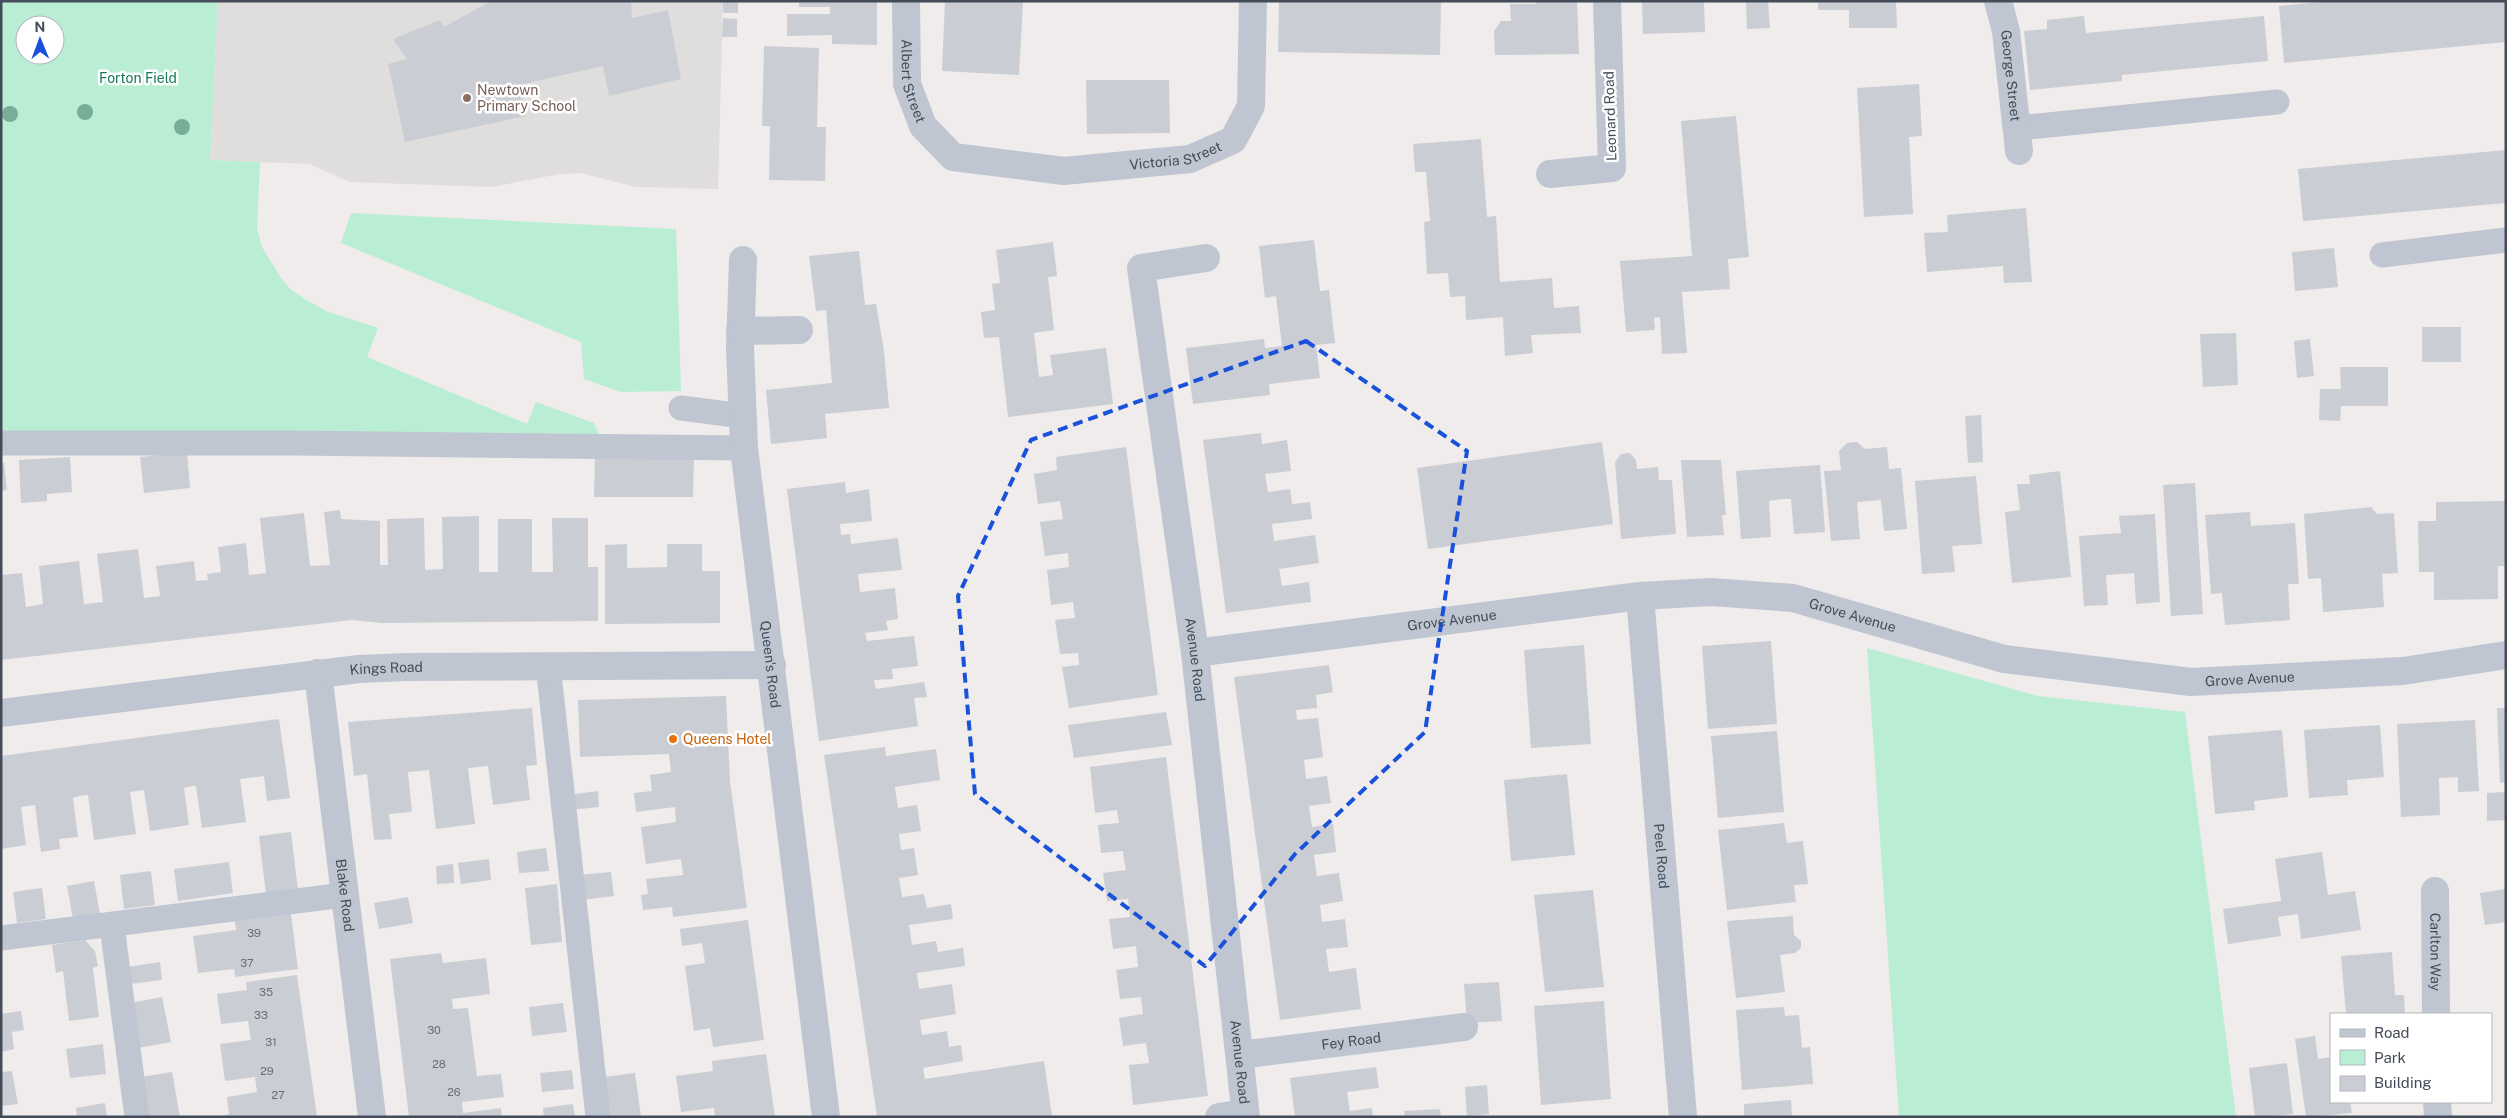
<svg xmlns="http://www.w3.org/2000/svg" width="2507" height="1118" font-family="'Public Sans',sans-serif">
	<rect width="100%" height="100%" fill="#efeceb"/>
	<path fill="#e0dddd" d="M 218,1 L 723,1 L 718,189 L 636,187 L 580,173 L 560,174 L 491,187 L 349,182 L 310,164 L 210,160 Z"/>
	<path fill="#b9eed5" fill-rule="evenodd" d="M 1,1 L 218,1 L 210,160 L 260,162 L 257,228 L 262,247 L 281,278 L 290,289 L 305,299 L 326,311 L 378,328 L 367,357 L 527,424 L 536,402 L 594,423 L 599,434 L 1,431 ZM 25,25 L 55,25 L 55,55 L 25,55 Z
		M 351,213 L 676,229 L 681,391 L 621,392 L 584,379 L 581,342 L 341,243 Z
		M 1867,648 L 2038,696 L 2185,712 L 2236,1117 L 1899,1117 Z"/>
	<path fill="#cbcdd4" d="M 491,1 L 631,1 L 632,18 L 668,10 L 681,79 L 609,96 L 603,66 L 519,85 L 526,116 L 405,142 L 388,64 L 407,59 L 393,39 L 440,20 L 444,27 Z
		M 723,1 L 738,1 L 738,13 L 723,13 Z
		M 799,1 L 877,1 L 877,45 L 832,44 L 832,35 L 787,36 L 787,14 L 830,14 L 830,7 L 799,7 Z
		M 945,1 L 1023,1 L 1019,75 L 942,71 Z
		M 1279,1 L 1441,1 L 1440,55 L 1278,52 Z
		M 1536,1 L 1577,1 L 1579,54 L 1495,55 L 1494,31 L 1501,21 L 1511,21 L 1510,4 L 1536,4 Z
		M 1642,1 L 1704,1 L 1705,32 L 1643,34 Z
		M 1746,1 L 1768,1 L 1770,28 L 1747,29 Z
		M 1818,1 L 1896,1 L 1897,28 L 1849,28 L 1849,10 L 1818,10 Z
		M 2331,1 L 2506,1 L 2506,42 L 2284,63 L 2279,6 Z
		M 2084,16 L 2086,33 L 2264,16 L 2268,61 L 2122,75 L 2122,81 L 2030,90 L 2024,31 L 2047,29 L 2047,20 Z
		M 723,18 L 737,19 L 737,37 L 722,37 Z
		M 764,46 L 819,48 L 817,127 L 826,127 L 825,181 L 769,180 L 770,126 L 762,126 Z
		M 1086,80 L 1169,80 L 1170,133 L 1087,134 Z
		M 1919,84 L 1922,136 L 1909,137 L 1913,214 L 1864,217 L 1857,88 Z
		M 1736,116 L 1749,257 L 1728,259 L 1730,289 L 1682,292 L 1687,353 L 1662,354 L 1660,317 L 1654,318 L 1655,330 L 1626,332 L 1620,261 L 1692,256 L 1681,121 Z
		M 1481,139 L 1487,217 L 1496,216 L 1500,282 L 1552,278 L 1554,308 L 1579,306 L 1581,333 L 1531,335 L 1533,353 L 1505,356 L 1503,317 L 1466,320 L 1465,296 L 1450,297 L 1448,273 L 1427,274 L 1424,222 L 1430,221 L 1426,172 L 1415,172 L 1413,144 Z
		M 2506,150 L 2506,203 L 2303,221 L 2298,169 Z
		M 2026,208 L 2032,282 L 2004,283 L 2003,266 L 1927,272 L 1924,233 L 1948,232 L 1947,215 Z
		M 1314,240 L 1320,291 L 1329,290 L 1335,343 L 1316,345 L 1320,378 L 1269,384 L 1270,395 L 1193,404 L 1186,348 L 1264,339 L 1265,348 L 1282,346 L 1276,296 L 1265,298 L 1259,246 Z
		M 1053,242 L 1057,276 L 1048,277 L 1054,330 L 1034,333 L 1039,377 L 1053,375 L 1050,355 L 1106,348 L 1113,404 L 1008,417 L 999,337 L 984,338 L 981,312 L 995,310 L 992,284 L 1000,283 L 996,250 Z
		M 2334,248 L 2338,287 L 2295,291 L 2292,252 Z
		M 859,251 L 865,305 L 876,304 L 884,351 L 889,408 L 825,414 L 827,438 L 771,444 L 766,390 L 832,383 L 826,310 L 816,311 L 809,256 Z
		M 2422,327 L 2461,327 L 2461,362 L 2422,362 Z
		M 2236,333 L 2238,385 L 2203,387 L 2200,334 Z
		M 2310,339 L 2314,376 L 2297,378 L 2294,341 Z
		M 2340,367 L 2388,367 L 2388,406 L 2341,406 L 2340,421 L 2319,420 L 2320,389 L 2341,389 Z
		M 1981,415 L 1983,462 L 1968,463 L 1965,416 Z
		M 1261,433 L 1262,444 L 1287,440 L 1291,471 L 1265,474 L 1268,492 L 1290,489 L 1292,504 L 1310,502 L 1312,519 L 1272,524 L 1274,541 L 1315,535 L 1319,563 L 1279,569 L 1282,586 L 1309,582 L 1311,602 L 1226,613 L 1203,440 Z
		M 1602,442 L 1613,524 L 1428,549 L 1417,468 Z
		M 1857,442 L 1865,449 L 1887,447 L 1889,469 L 1901,468 L 1907,529 L 1884,531 L 1881,500 L 1857,502 L 1860,539 L 1831,541 L 1824,471 L 1841,470 L 1839,451 L 1847,443 Z
		M 1126,447 L 1158,695 L 1069,708 L 1062,667 L 1079,665 L 1078,653 L 1060,654 L 1055,620 L 1075,618 L 1073,602 L 1051,605 L 1047,570 L 1069,567 L 1068,553 L 1045,556 L 1040,522 L 1063,519 L 1060,501 L 1038,504 L 1034,474 L 1057,470 L 1056,457 Z
		M 187,452 L 190,488 L 144,493 L 140,457 Z
		M 1630,453 L 1636,460 L 1637,469 L 1658,467 L 1659,480 L 1672,480 L 1676,534 L 1621,539 L 1615,462 L 1621,454 Z
		M 595,455 L 694,456 L 693,497 L 594,497 Z
		M 70,457 L 72,492 L 47,494 L 47,501 L 21,503 L 19,460 Z
		M 1681,460 L 1721,460 L 1726,515 L 1722,515 L 1724,535 L 1687,537 Z
		M 1,463 L 4,463 L 7,490 L 1,491 Z
		M 1820,465 L 1825,532 L 1794,534 L 1791,499 L 1782,499 L 1769,501 L 1771,537 L 1741,539 L 1736,471 Z
		M 2060,471 L 2071,577 L 2012,583 L 2005,512 L 2020,510 L 2017,484 L 2030,484 L 2029,475 Z
		M 1976,476 L 1982,544 L 1952,546 L 1955,572 L 1922,574 L 1915,481 Z
		M 845,482 L 846,493 L 869,489 L 872,521 L 840,524 L 841,535 L 850,534 L 851,544 L 898,538 L 902,570 L 858,574 L 860,592 L 895,588 L 898,619 L 886,621 L 888,630 L 865,633 L 867,641 L 914,636 L 918,666 L 892,669 L 893,679 L 874,680 L 876,689 L 924,682 L 927,697 L 914,698 L 918,726 L 819,741 L 787,489 Z
		M 2195,483 L 2203,614 L 2171,616 L 2163,485 Z
		M 2505,501 L 2506,566 L 2498,566 L 2498,599 L 2434,600 L 2434,572 L 2419,572 L 2418,521 L 2436,521 L 2436,502 Z
		M 2371,507 L 2377,514 L 2394,513 L 2398,573 L 2382,574 L 2384,607 L 2323,612 L 2321,578 L 2308,579 L 2304,514 Z
		M 340,510 L 341,519 L 380,521 L 380,565 L 388,565 L 387,519 L 424,518 L 425,570 L 443,569 L 442,517 L 479,516 L 479,572 L 498,572 L 498,519 L 532,519 L 532,572 L 553,572 L 552,518 L 588,518 L 588,567 L 598,567 L 598,621 L 382,623 L 352,620 L 1,660 L 1,575 L 22,573 L 26,607 L 43,604 L 39,566 L 79,561 L 84,604 L 103,602 L 97,554 L 138,549 L 144,598 L 160,596 L 156,566 L 194,561 L 196,581 L 208,580 L 207,574 L 221,572 L 218,547 L 246,543 L 249,575 L 266,573 L 260,518 L 304,513 L 310,566 L 330,565 L 324,512 Z
		M 2250,512 L 2251,526 L 2295,523 L 2299,584 L 2288,584 L 2290,620 L 2225,625 L 2222,593 L 2211,594 L 2205,515 Z
		M 2155,514 L 2160,602 L 2136,604 L 2134,573 L 2106,575 L 2108,605 L 2084,606 L 2079,536 L 2121,533 L 2119,516 Z
		M 627,544 L 627,568 L 667,567 L 667,544 L 702,544 L 702,571 L 720,571 L 720,623 L 605,624 L 605,545 Z
		M 1771,641 L 1777,724 L 1708,729 L 1702,646 Z
		M 1584,645 L 1591,744 L 1531,748 L 1524,650 Z
		M 1329,665 L 1333,692 L 1316,695 L 1317,708 L 1296,710 L 1297,720 L 1318,718 L 1323,757 L 1304,760 L 1306,779 L 1327,776 L 1329,791 L 1331,803 L 1309,806 L 1312,827 L 1333,824 L 1336,852 L 1314,855 L 1317,876 L 1339,873 L 1343,901 L 1320,905 L 1322,922 L 1345,919 L 1348,947 L 1326,949 L 1329,972 L 1356,968 L 1361,1009 L 1280,1020 L 1234,677 Z
		M 726,696 L 730,781 L 747,908 L 673,917 L 672,907 L 643,910 L 641,895 L 648,894 L 646,879 L 683,875 L 681,859 L 646,864 L 641,827 L 676,822 L 675,807 L 636,812 L 634,793 L 652,791 L 650,775 L 671,772 L 669,754 L 580,757 L 578,700 Z
		M 532,708 L 537,765 L 526,766 L 530,800 L 493,805 L 488,766 L 468,768 L 475,824 L 436,829 L 429,770 L 408,772 L 412,812 L 389,814 L 392,839 L 374,840 L 367,774 L 354,776 L 348,722 Z
		M 2497,708 L 2506,708 L 2506,782 L 2500,783 Z
		M 1166,712 L 1172,745 L 1074,758 L 1068,725 Z
		M 279,719 L 290,798 L 267,801 L 264,776 L 240,779 L 246,822 L 202,828 L 196,786 L 192,786 L 184,788 L 189,825 L 150,831 L 144,790 L 130,792 L 136,834 L 94,840 L 88,795 L 79,796 L 73,798 L 78,837 L 59,839 L 60,849 L 41,852 L 35,805 L 21,807 L 26,845 L 1,849 L 1,756 Z
		M 2475,720 L 2479,791 L 2458,792 L 2458,777 L 2439,778 L 2440,815 L 2401,817 L 2397,724 Z
		M 2380,725 L 2384,777 L 2347,780 L 2348,795 L 2309,798 L 2304,730 Z
		M 2282,730 L 2288,797 L 2254,801 L 2255,810 L 2215,814 L 2208,736 Z
		M 1777,731 L 1784,812 L 1718,818 L 1711,736 Z
		M 885,747 L 886,756 L 936,749 L 940,780 L 895,787 L 898,808 L 917,805 L 921,831 L 899,834 L 901,850 L 914,848 L 918,875 L 899,878 L 901,890 L 902,897 L 924,894 L 927,908 L 951,904 L 953,919 L 909,925 L 912,945 L 936,941 L 938,952 L 963,948 L 965,966 L 917,973 L 919,989 L 952,984 L 956,1014 L 920,1020 L 921,1029 L 922,1035 L 947,1031 L 949,1047 L 961,1045 L 963,1061 L 923,1068 L 925,1079 L 1044,1061 L 1052,1116 L 877,1117 L 824,755 Z
		M 1166,757 L 1208,1096 L 1133,1105 L 1129,1065 L 1149,1063 L 1146,1043 L 1123,1046 L 1119,1018 L 1143,1014 L 1141,997 L 1120,999 L 1116,970 L 1138,967 L 1136,946 L 1113,949 L 1109,919 L 1130,917 L 1129,909 L 1128,899 L 1107,901 L 1103,873 L 1126,870 L 1124,860 L 1123,851 L 1101,853 L 1098,825 L 1119,823 L 1117,810 L 1095,813 L 1090,767 Z
		M 1567,774 L 1575,855 L 1511,861 L 1504,780 Z
		M 598,791 L 599,807 L 570,810 L 568,795 Z
		M 2505,792 L 2505,820 L 2487,821 L 2487,793 Z
		M 1784,823 L 1787,843 L 1803,841 L 1808,884 L 1794,885 L 1796,902 L 1727,910 L 1718,830 Z
		M 291,832 L 298,890 L 266,894 L 259,836 Z
		M 546,848 L 549,871 L 519,873 L 517,852 Z
		M 2322,852 L 2328,895 L 2355,891 L 2361,930 L 2301,939 L 2298,914 L 2278,917 L 2281,936 L 2228,944 L 2223,909 L 2281,901 L 2275,859 Z
		M 489,859 L 491,880 L 461,884 L 458,863 Z
		M 229,862 L 233,893 L 178,901 L 174,869 Z
		M 453,864 L 454,883 L 437,884 L 436,866 Z
		M 151,871 L 155,905 L 124,909 L 120,875 Z
		M 611,872 L 614,896 L 582,900 L 579,875 Z
		M 94,881 L 100,914 L 73,919 L 67,886 Z
		M 557,884 L 562,942 L 531,945 L 525,888 Z
		M 42,888 L 46,919 L 17,923 L 13,892 Z
		M 2506,889 L 2506,922 L 2485,925 L 2480,893 Z
		M 1593,890 L 1604,987 L 1545,992 L 1534,895 Z
		M 408,897 L 413,923 L 379,929 L 374,903 Z
		M 291,914 L 298,969 L 235,977 L 234,969 L 198,973 L 193,936 L 236,930 L 235,921 Z
		M 1793,916 L 1794,935 L 1801,941 L 1801,948 L 1795,953 L 1780,955 L 1785,992 L 1736,998 L 1727,921 Z
		M 748,920 L 764,1040 L 713,1047 L 710,1028 L 694,1031 L 685,966 L 705,963 L 702,943 L 682,946 L 680,929 Z
		M 85,940 L 95,951 L 98,966 L 93,968 L 99,1017 L 69,1021 L 63,971 L 56,973 L 52,945 Z
		M 2392,952 L 2395,995 L 2404,995 L 2405,1014 L 2346,1014 L 2341,956 Z
		M 441,953 L 443,963 L 486,958 L 490,994 L 452,999 L 453,1009 L 468,1008 L 477,1076 L 501,1074 L 504,1097 L 462,1102 L 463,1113 L 501,1108 L 502,1117 L 409,1117 L 390,959 Z
		M 160,962 L 162,980 L 130,984 L 127,967 Z
		M 297,975 L 317,1117 L 219,1117 L 229,1114 L 227,1097 L 257,1092 L 255,1077 L 225,1081 L 220,1044 L 251,1040 L 248,1021 L 221,1024 L 217,994 L 247,990 L 246,982 Z
		M 1499,982 L 1502,1021 L 1467,1023 L 1464,984 Z
		M 162,997 L 171,1042 L 138,1048 L 130,1003 Z
		M 1604,1001 L 1611,1099 L 1541,1105 L 1534,1006 Z
		M 563,1003 L 567,1032 L 532,1036 L 529,1007 Z
		M 1784,1007 L 1785,1016 L 1799,1015 L 1802,1048 L 1810,1047 L 1813,1084 L 1742,1090 L 1736,1010 Z
		M 21,1011 L 24,1030 L 12,1032 L 14,1049 L 1,1052 L 1,1014 Z
		M 2315,1036 L 2318,1059 L 2331,1057 L 2331,1102 L 2350,1102 L 2352,1113 L 2306,1117 L 2295,1039 Z
		M 103,1044 L 106,1074 L 70,1078 L 66,1049 Z
		M 766,1054 L 775,1117 L 715,1117 L 714,1108 L 681,1112 L 676,1076 L 713,1071 L 712,1061 Z
		M 2287,1063 L 2293,1114 L 2255,1117 L 2249,1068 Z
		M 1376,1067 L 1379,1088 L 1347,1092 L 1350,1111 L 1372,1108 L 1373,1117 L 1295,1117 L 1290,1078 Z
		M 572,1070 L 574,1089 L 542,1092 L 540,1073 Z
		M 12,1071 L 18,1104 L 1,1106 L 1,1072 Z
		M 172,1072 L 180,1117 L 140,1117 L 134,1078 Z
		M 635,1073 L 641,1117 L 610,1117 L 604,1077 Z
		M 1487,1085 L 1489,1114 L 1467,1116 L 1465,1087 Z
		M 1791,1100 L 1792,1117 L 1744,1117 L 1744,1104 Z
		M 105,1103 L 107,1117 L 77,1117 L 76,1108 Z
		M 573,1104 L 575,1117 L 544,1117 L 543,1108 Z
		M 1440,1109 L 1441,1117 L 1405,1117 L 1404,1111 Z"/>
	<g fill="none" stroke-linecap="round" stroke-linejoin="round">
		<path stroke="#bfc6d1" stroke-width="25" d="M 2018,128 L 2277,102
			M 2382,255 L 2506,240
			M 681,408 L 743,416
			M 1,443 L 294,443 L 744,448
			M 548,665 L 598,1117
			M 112,926 L 137,1117
			M 1,938 L 344,895"/>
		<g stroke="#bfc6d1" stroke-width="28">
			<path id="s1" d="M 906,1 L 907,84 L 923,126 L 953,157 L 1064,171 L 1190,159 L 1233,140 L 1251,106 L 1253,1"/>
			<path id="s2" d="M 1998,1 L 2006,31 L 2019,151"/>
			<path d="M 1550,174 L 1612,168 L 1607,1"/>
			<path id="s3" d="M 1206,258 L 1141,268 L 1195,653 L 1246,1117"/>
			<path id="s4" d="M 743,260 L 740,348 L 744,448 L 826,1117"/>
			<path d="M 740,331 L 799,330"/>
			<path id="s5" d="M 1640,596 L 1683,1117"/>
			<path id="s6" d="M 1195,653 L 1640,596 L 1711,592 L 1793,598 L 2004,659 L 2191,682 L 2403,671 L 2506,655"/>
			<path id="s7" d="M 318,673 L 372,1117"/>
			<path id="s8" d="M 1,713 L 359,669 L 407,667 L 772,665"/>
			<path id="s9" d="M 2435,891 L 2436,1014"/>
			<path id="s10" d="M 1240,1055 L 1464,1027"/>
			<path d="M 2437,1102 L 2438,1117"/>
			<path d="M 1219,1117 L 1245,1113"/>
		</g>
	</g>
	<g fill="#78ad99">
		<circle cx="85" cy="112" r="8"/>
		<circle cx="10" cy="114" r="8"/>
		<circle cx="182" cy="127" r="8"/>
	</g>
	<path fill="none" stroke="#1951db" stroke-width="4" stroke-dasharray="10 6" stroke-linejoin="round" d="M 1306,341 L 1467,451 L 1425,732 L 1295,854 L 1205,966 L 975,794 L 958,596 L 1031,440 Z"/>
	<circle fill="#8d6e63" stroke="#fff" stroke-width="2" cx="467" cy="98" r="5"/>
	<circle fill="#e8710a" stroke="#fff" stroke-width="2" cx="673" cy="739" r="5"/>
	<g text-anchor="middle" stroke-width="5" stroke-linejoin="round" paint-order="stroke">
		<g font-size="11" fill="#666c78">
			<text x="254" y="937">39</text>
			<text x="247" y="967">37</text>
			<text x="266" y="996">35</text>
			<text x="261" y="1019">33</text>
			<text x="434" y="1034">30</text>
			<text x="271" y="1046">31</text>
			<text x="439" y="1068">28</text>
			<text x="267" y="1075">29</text>
			<text x="454" y="1096">26</text>
			<text x="278" y="1099">27</text>
		</g>
		<g font-size="14" fill="#444c59" stroke="#fff">
			<text dy="5" stroke="none"><textPath href="#s2" startOffset="76">George Street</textPath></text>
			<text dy="5" stroke="none"><textPath href="#s1" startOffset="81">Albert Street</textPath></text>
			<text transform="translate(1610 116) rotate(-92)" y="5">Leonard Road</text>
			<text dy="5" stroke="none"><textPath href="#s1" startOffset="396">Victoria Street</textPath></text>
			<text dy="5" stroke="none"><textPath href="#s6" startOffset="664">Grove Avenue</textPath></text>
			<text dy="5" stroke="none"><textPath href="#s6" startOffset="259">Grove Avenue</textPath></text>
			<text dy="5" stroke="none"><textPath href="#s3" startOffset="461">Avenue Road</textPath></text>
			<text dy="5" stroke="none"><textPath href="#s4" startOffset="406">Queen's Road</textPath></text>
			<text dy="5" stroke="none"><textPath href="#s8" startOffset="388">Kings Road</textPath></text>
			<text dy="5" stroke="none"><textPath href="#s6" startOffset="1069">Grove Avenue</textPath></text>
			<text dy="5" stroke="none"><textPath href="#s5" startOffset="261">Peel Road</textPath></text>
			<text dy="5" stroke="none"><textPath href="#s7" startOffset="224">Blake Road</textPath></text>
			<text dy="5" stroke="none"><textPath href="#s9" startOffset="61">Carlton Way</textPath></text>
			<text dy="5" stroke="none"><textPath href="#s10" startOffset="112">Fey Road</textPath></text>
			<text dy="5" stroke="none"><textPath href="#s3" startOffset="866">Avenue Road</textPath></text>
		</g>
		<g font-size="14" fill="#167956" stroke="#fff">
			<text x="138" y="83">Forton Field</text>
		</g>
		<g font-size="14" fill="#785e54" stroke="#fff" text-anchor="start">
			<text x="477" y="95">Newtown<tspan x="477" dy="16">Primary School</tspan></text>
		</g>
		<g font-size="14" fill="#c56008" stroke="#fff" text-anchor="start">
			<text x="683" y="744">Queens Hotel</text>
		</g>
	</g>
	<rect width="2507" height="1118" fill="none" stroke="#444c59" stroke-width="5"/>
	<rect x="2330" y="1013" width="162" height="90" fill="#ffffff" stroke="#b4b7bd"/>
	<rect x="2340" y="1029" width="25" height="8" fill="#bfc6d1" stroke="#b4b7bd"/>
	<text x="2374" y="1038" font-size="15" fill="#444c59">Road</text>
	<rect x="2340" y="1050" width="25" height="15" fill="#b9eed5" stroke="#b4b7bd"/>
	<text x="2374" y="1063" font-size="15" fill="#444c59">Park</text>
	<rect x="2340" y="1076" width="25" height="15" fill="#cbcdd4" stroke="#b4b7bd"/>
	<text x="2374" y="1088" font-size="15" fill="#444c59">Building</text>
	<g transform="translate(40 40) rotate(359)"><circle r="24" fill="#ffffff" stroke="#b4b7bd"/>
	<path d="M0-4L9 19L0 12L-9 19Z" fill="#1951db"/>
	<text y="-8" font-size="14" font-weight="bold" text-anchor="middle" fill="#444c59">N</text>
	</g>
</svg>
